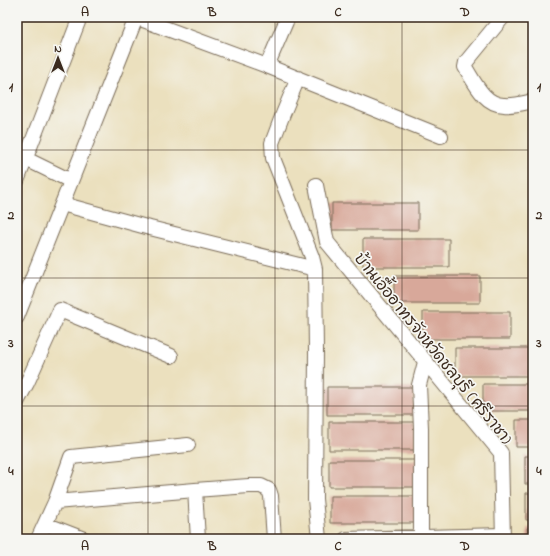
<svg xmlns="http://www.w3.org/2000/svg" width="550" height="556" font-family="'Indie Flower','Playpen Sans Thai',sans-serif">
	<rect width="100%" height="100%" fill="#f6f6f2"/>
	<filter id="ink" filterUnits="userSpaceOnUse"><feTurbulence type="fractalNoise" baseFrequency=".025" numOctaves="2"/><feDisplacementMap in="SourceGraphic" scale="8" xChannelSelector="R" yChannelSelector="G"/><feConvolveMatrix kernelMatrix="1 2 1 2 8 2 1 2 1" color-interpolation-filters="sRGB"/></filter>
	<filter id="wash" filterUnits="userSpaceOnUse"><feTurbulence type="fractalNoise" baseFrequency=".012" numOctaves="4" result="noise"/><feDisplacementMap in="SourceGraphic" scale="16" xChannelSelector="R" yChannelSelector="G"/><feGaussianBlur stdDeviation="0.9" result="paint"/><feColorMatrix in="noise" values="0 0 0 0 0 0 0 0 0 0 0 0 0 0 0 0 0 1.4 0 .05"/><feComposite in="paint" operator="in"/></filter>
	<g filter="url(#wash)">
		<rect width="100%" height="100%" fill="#ebe0be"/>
		<g id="blocks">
			<path fill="#d8a89a" d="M 332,203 L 418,203 L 418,230 L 332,230 Z
				M 363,239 L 449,239 L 449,267 L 363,267 Z
				M 394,276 L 480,276 L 480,303 L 394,303 Z
				M 423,312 L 510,312 L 510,339 L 423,339 Z
				M 455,348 L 533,348 L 533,376 L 455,376 Z
				M 483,384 L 533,384 L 533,411 L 483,411 Z
				M 327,387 L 414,387 L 414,415 L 327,415 Z
				M 516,420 L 533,420 L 533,447 L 516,447 Z
				M 329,422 L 415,422 L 415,450 L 329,450 Z
				M 525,456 L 533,456 L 533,484 L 525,484 Z
				M 329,460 L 416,460 L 416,487 L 329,487 Z
				M 526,493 L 533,493 L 533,520 L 526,520 Z
				M 330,496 L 417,496 L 417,523 L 330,523 Z
				M 527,528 L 533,528 L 533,539 L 527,539 Z"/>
		</g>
	</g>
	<g filter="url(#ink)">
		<use href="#blocks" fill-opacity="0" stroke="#796a56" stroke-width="1"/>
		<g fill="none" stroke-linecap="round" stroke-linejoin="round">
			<g stroke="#796a56" stroke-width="16">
				<path id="minor" d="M 135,17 L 267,66 L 441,136
					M 503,17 L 466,62 L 465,67 C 474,81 484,105 504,105 C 514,106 524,103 533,101
					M 267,66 L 288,17
					M 298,78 L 283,114 L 272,143 L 273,158 L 312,257 L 315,269 L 316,350 L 315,499 L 319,539
					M 26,159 L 71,181
					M 17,181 L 80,17
					M 316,185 L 327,242 L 501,453 L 503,539
					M 62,204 L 150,228 L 315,269
					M 17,317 L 136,18
					M 17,402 L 27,383 L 60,310 L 171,356
					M 195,490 L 249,486 L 261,486 L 269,490 L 271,496 L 274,539
					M 55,502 L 195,490 L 198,539
					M 45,524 L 84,539
					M 421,537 L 421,428 L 419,385 L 425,362
					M 38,539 L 55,502 L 71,457 L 188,445
					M 346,539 L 503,535"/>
			</g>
			<use href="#minor" stroke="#fff" stroke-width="14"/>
		</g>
	</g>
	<path fill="none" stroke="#3b2a1e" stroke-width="1" stroke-opacity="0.55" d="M 148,17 L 148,539M 275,17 L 275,539M 402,17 L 402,539M 17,150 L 533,150M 17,278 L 533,278M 17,406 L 533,406"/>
	<g text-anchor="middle" stroke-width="3.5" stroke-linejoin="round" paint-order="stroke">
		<g font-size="16" fill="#3b2a1e" stroke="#f6f6f2">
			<text transform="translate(434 348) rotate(51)" y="6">บ้านเอื้ออาทรจังหวัดชลบุรี (ศรีราชา)</text>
		</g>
	</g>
	<rect width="550" height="556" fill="none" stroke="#f6f6f2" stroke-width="44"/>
	<g transform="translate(58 58)" stroke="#f6f6f2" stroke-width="3" paint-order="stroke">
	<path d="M0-3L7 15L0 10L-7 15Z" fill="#3b2a1e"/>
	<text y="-6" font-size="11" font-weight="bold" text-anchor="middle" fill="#3b2a1e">N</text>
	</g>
	<rect x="22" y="22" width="506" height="512" fill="none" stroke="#3b2a1e" stroke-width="1.5"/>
	<g font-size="13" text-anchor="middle" font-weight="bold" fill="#3b2a1e">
		<text x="85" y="16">A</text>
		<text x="212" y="16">B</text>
		<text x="338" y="16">C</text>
		<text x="465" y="16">D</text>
		<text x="11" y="91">1</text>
		<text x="539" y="91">1</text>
		<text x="11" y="219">2</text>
		<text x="539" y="219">2</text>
		<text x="11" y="347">3</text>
		<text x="539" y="347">3</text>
		<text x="11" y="475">4</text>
		<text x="539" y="475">4</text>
		<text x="85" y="550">A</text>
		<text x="212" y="550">B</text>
		<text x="338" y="550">C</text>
		<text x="465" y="550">D</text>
	</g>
</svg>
